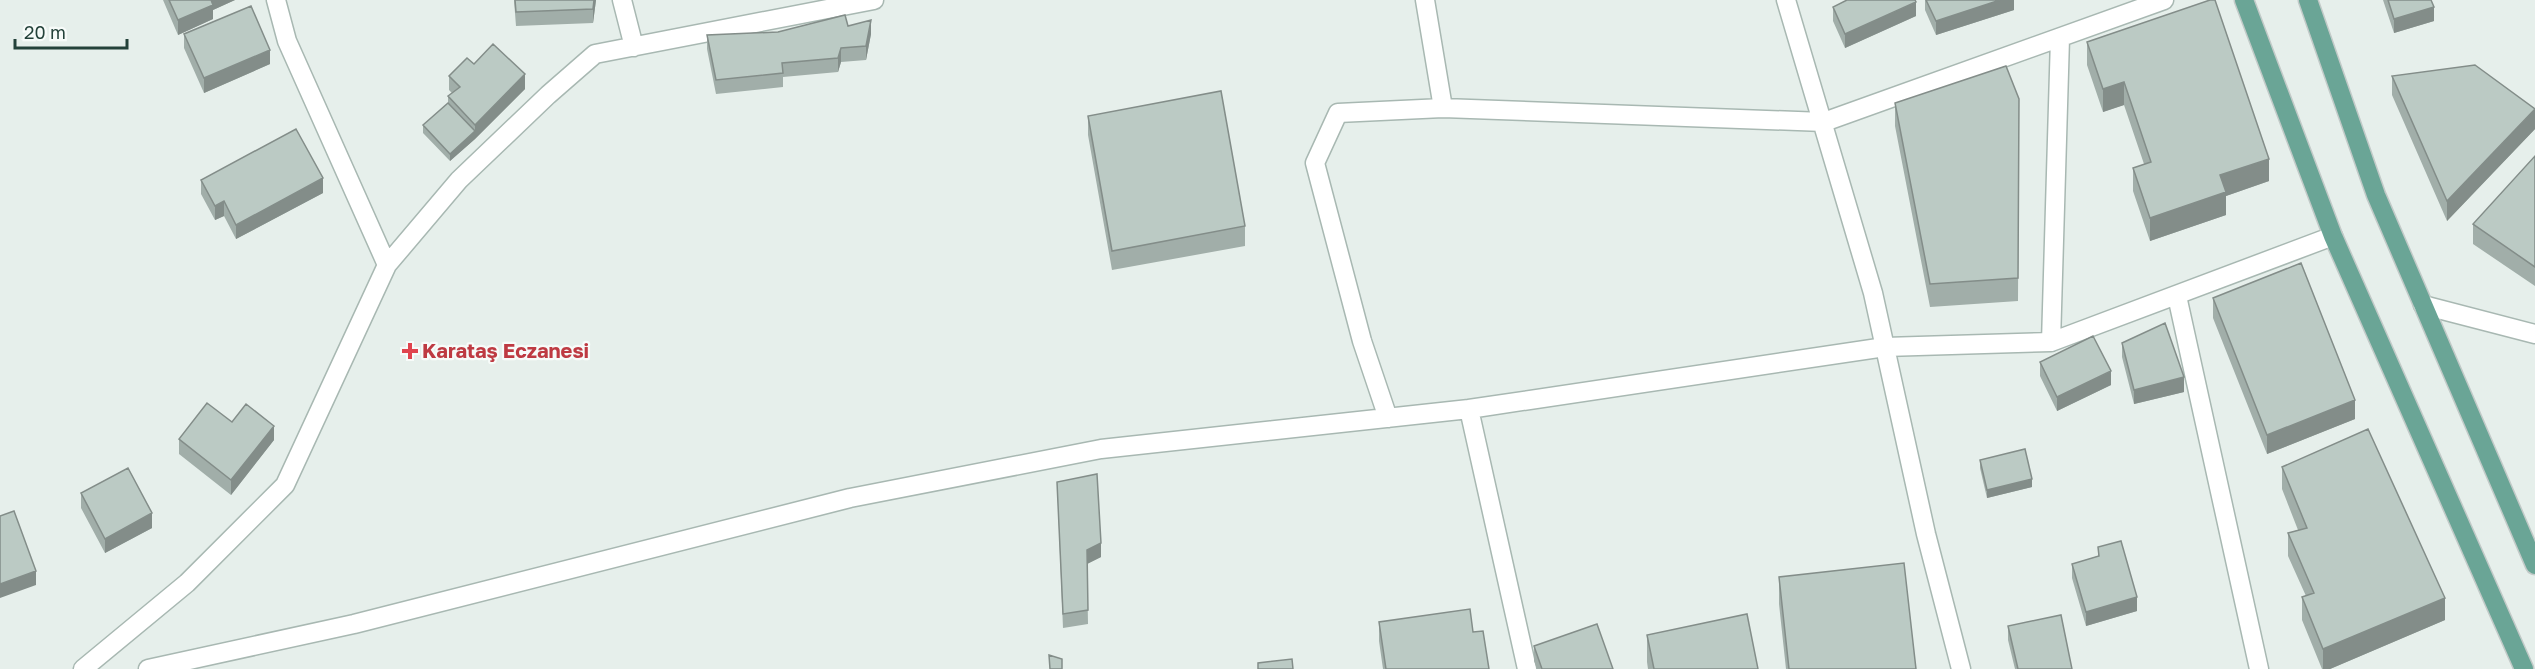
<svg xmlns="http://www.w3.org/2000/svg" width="2535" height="669" font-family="'Golos Text',sans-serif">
	<rect width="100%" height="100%" fill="#e6efeb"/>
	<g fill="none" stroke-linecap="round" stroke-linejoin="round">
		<g stroke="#a8b8b2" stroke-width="21">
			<path id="minor" d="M 276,0 L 287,41 L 387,265
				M 622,0 L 634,47
				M 1425,0 L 1443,108
				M 1786,0 L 1873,293 L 1926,534 L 1961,669
				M 2177,296 L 2259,669
				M 2423,305 L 2535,334
				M 2051,342 L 2060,38
				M 1388,418 L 1362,341 L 1315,163 L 1338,113 L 1443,108 L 1824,122 L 2164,0
				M 83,669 L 187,583 L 285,485 L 387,265 L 459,180 L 548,95 L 595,54 L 874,0
				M 148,669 L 354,624 L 850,498 L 1101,449 L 1469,409
				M 1527,669 L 1469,409 L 1885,347 L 2051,342 L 2333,236"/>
		</g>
		<g stroke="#c2cac8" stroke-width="21">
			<path id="major" d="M 2244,0 L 2333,236 L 2524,669
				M 2308,0 L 2376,195 L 2535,565"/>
		</g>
		<use href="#minor" stroke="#fff" stroke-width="18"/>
		<use href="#major" stroke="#6aa596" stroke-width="18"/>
	</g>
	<path fill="#a1aea9" d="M 163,0 L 235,0 L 213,10 L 213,19 L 178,35 Z
		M 514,0 L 596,0 L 593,23 L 516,26 Z
		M 1925,0 L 2014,0 L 2014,10 L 1936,35 L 1925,10 Z
		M 2383,0 L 2431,0 L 2434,21 L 2394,33 Z
		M 1833,7 L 1916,16 L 1845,48 L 1833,21 Z
		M 848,26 L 871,34 L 866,60 L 841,62 L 838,72 L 783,77 L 783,87 L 716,94 L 707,49 L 707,35 L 778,32 Z
		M 184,34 L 270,64 L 204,93 L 184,48 Z
		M 2087,42 L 2269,181 L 2226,196 L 2226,215 L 2150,241 L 2133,191 L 2133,168 L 2144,164 L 2124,105 L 2103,112 L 2087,65 Z
		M 474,64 L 525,89 L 475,139 L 450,161 L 423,133 L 423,125 L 448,103 L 448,96 L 452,93 L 449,90 L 449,76 Z
		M 2392,76 L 2535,129 L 2447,221 L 2392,95 Z
		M 2019,99 L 2018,301 L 1930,307 L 1895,126 L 1895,103 Z
		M 1088,116 L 1245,226 L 1245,246 L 1112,270 L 1088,135 Z
		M 2535,156 L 2535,286 L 2473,244 L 2473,224 Z
		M 201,180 L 323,193 L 236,239 L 224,216 L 215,220 L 201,194 Z
		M 2213,298 L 2355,419 L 2267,454 L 2213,318 Z
		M 2122,343 L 2184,392 L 2134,404 L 2122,357 Z
		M 2040,362 L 2111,385 L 2057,411 L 2040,376 Z
		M 232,422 L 274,440 L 231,495 L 179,454 L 179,439 Z
		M 1980,460 L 2032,487 L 1987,498 L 1980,468 Z
		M 2282,467 L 2445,620 L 2330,669 L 2322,669 L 2302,620 L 2302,597 L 2306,596 L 2288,556 L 2288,533 L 2298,530 L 2282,489 Z
		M 1057,482 L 1101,557 L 1087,564 L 1088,624 L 1063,628 Z
		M 81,493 L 152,528 L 105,553 L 81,508 Z
		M 2098,547 L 2137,611 L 2086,626 L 2072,578 L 2072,564 L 2098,556 Z
		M 1779,577 L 1916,669 L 1786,669 L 1779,604 Z
		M 1379,622 L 1473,632 L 1489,669 L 1383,669 L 1379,641 Z
		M 2008,626 L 2072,669 L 2015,669 L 2008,640 Z
		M 1647,635 L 1758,669 L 1648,669 L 1647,662 Z
		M 1534,646 L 1613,669 L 1537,669 L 1534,661 Z"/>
	<path fill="#838d89" d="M 210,0 L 235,0 L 213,10 L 213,19 L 178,35 L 178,20 Z
		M 594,0 L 596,0 L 593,23 L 593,9 Z
		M 2000,0 L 2014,0 L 2014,10 L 1936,35 L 1936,21 Z
		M 1916,2 L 1916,16 L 1845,48 L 1845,34 Z
		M 2434,7 L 2434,21 L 2394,33 L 2394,19 Z
		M 871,20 L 871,34 L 866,60 L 866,46 Z
		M 841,48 L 841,62 L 838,72 L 838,58 Z
		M 270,50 L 270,64 L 204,93 L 204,78 Z
		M 525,74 L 525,89 L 475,139 L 450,161 L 450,154 L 475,131 L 475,125 Z
		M 2124,82 L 2124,105 L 2103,112 L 2103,89 Z
		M 2535,109 L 2535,129 L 2447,221 L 2447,201 Z
		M 2269,159 L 2269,181 L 2226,196 L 2226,215 L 2150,241 L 2150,218 L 2220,175 Z
		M 323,178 L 323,193 L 236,239 L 236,225 Z
		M 224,201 L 224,216 L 215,220 L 215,206 Z
		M 2111,371 L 2111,385 L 2057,411 L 2057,397 Z
		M 2184,377 L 2184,392 L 2134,404 L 2134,390 Z
		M 2355,400 L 2355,419 L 2267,454 L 2267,435 Z
		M 274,426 L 274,440 L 231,495 L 231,480 Z
		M 2032,479 L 2032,487 L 1987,498 L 1987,490 Z
		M 152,513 L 152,528 L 105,553 L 105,539 Z
		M 1101,543 L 1101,557 L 1087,564 L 1087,550 Z
		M 36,571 L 36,585 L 0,598 L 0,584 Z
		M 2137,597 L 2137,611 L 2086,626 L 2086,612 Z
		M 2445,598 L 2445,620 L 2330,669 L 2323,669 L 2323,649 Z"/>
	<path fill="#bbcac4" stroke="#838d89" stroke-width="1.5" d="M 169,0 L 211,0 L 213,5 L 178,20 Z
		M 515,0 L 594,0 L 593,9 L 516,12 Z
		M 1847,0 L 1915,0 L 1916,2 L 1845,34 L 1833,7 Z
		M 1926,0 L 2000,0 L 1936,21 Z
		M 2210,0 L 2215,0 L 2269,159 L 2220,175 L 2226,192 L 2150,218 L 2133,168 L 2151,162 L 2124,82 L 2103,89 L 2087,42 Z
		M 2388,0 L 2431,0 L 2434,7 L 2394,19 Z
		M 251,6 L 270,50 L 204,78 L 184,34 Z
		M 845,15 L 848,26 L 871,20 L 866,46 L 841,48 L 838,58 L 782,63 L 783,73 L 716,80 L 707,35 L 778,32 Z
		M 493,44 L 525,74 L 475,125 L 448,96 L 460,87 L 449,76 L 467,58 L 474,64 Z
		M 2475,65 L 2535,109 L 2447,201 L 2392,76 Z
		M 2006,66 L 2019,99 L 2018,278 L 1930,284 L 1895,103 Z
		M 1221,91 L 1245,226 L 1112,251 L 1088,116 Z
		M 448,103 L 475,131 L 450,154 L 423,125 Z
		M 296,129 L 323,178 L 236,225 L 224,201 L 215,206 L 201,180 Z
		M 2535,156 L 2535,267 L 2473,224 Z
		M 2301,263 L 2355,400 L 2267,435 L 2213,298 Z
		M 2165,323 L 2184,377 L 2134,390 L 2122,343 Z
		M 2093,336 L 2111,371 L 2057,397 L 2040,362 Z
		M 207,403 L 232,422 L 246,404 L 274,426 L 231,480 L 179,439 Z
		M 2368,429 L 2445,598 L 2323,649 L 2302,597 L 2314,593 L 2288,533 L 2307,528 L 2282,467 Z
		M 2025,449 L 2032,479 L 1987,490 L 1980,460 Z
		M 128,468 L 152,513 L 105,539 L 81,493 Z
		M 1097,474 L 1101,543 L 1087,550 L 1088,610 L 1063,614 L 1057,482 Z
		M 14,511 L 36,571 L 0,584 L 0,516 Z
		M 2121,541 L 2137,597 L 2086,612 L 2072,564 L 2099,556 L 2098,547 Z
		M 1904,563 L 1916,669 L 1789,669 L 1779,577 Z
		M 1470,609 L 1473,632 L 1483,631 L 1489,669 L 1386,669 L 1379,622 Z
		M 1747,614 L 1758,669 L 1654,669 L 1647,635 Z
		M 2061,615 L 2072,669 L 2018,669 L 2008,626 Z
		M 1597,624 L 1613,669 L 1542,669 L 1534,646 Z
		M 1049,655 L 1062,659 L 1062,669 L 1050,669 Z
		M 1292,659 L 1293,669 L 1258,669 L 1258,663 Z"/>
	<path fill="#e0444e" stroke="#f7fbf9" stroke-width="2" d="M407 342h6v6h6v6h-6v6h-6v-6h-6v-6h6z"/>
	<g text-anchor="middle" stroke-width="4.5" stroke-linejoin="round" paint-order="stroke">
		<g font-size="20" font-weight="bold" fill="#be3a42" stroke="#f7fbf9" text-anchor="start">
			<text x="422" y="358">Karataş Eczanesi</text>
		</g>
	</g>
	<path d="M15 39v9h112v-9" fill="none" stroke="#24423a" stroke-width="3"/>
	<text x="24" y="39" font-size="18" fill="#24423a" stroke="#f7fbf9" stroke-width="4.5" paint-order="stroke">20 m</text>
</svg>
